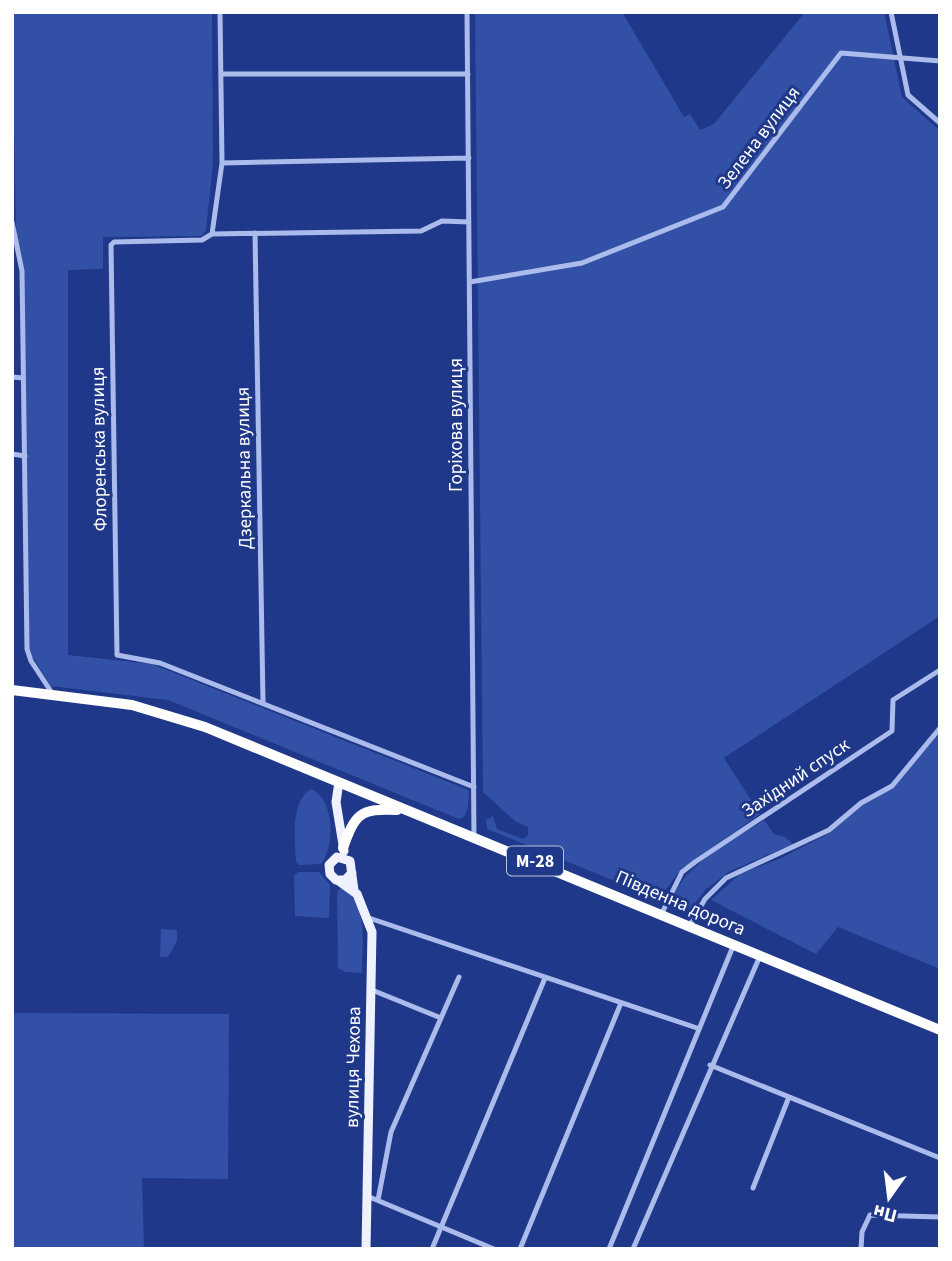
<svg xmlns="http://www.w3.org/2000/svg" width="952" height="1261" font-family="'Source Sans 3',sans-serif">
	<rect width="100%" height="100%" fill="#1f3889"/>
	<path fill="#3350a7" d="M 12,12 L 212,12 L 213,163 L 206,230 L 202,236 L 103,237 L 103,269 L 68,270 L 68,655 L 152,664 L 466,789 L 469,791 L 468,807 L 464,817 L 459,819 L 168,700 L 51,686 L 29,652 L 24,271 L 16,230 Z
		M 475,12 L 622,12 L 684,117 L 690,114 L 700,130 L 714,124 L 805,12 L 884,12 L 902,97 L 940,131 L 940,616 L 724,758 L 760,814 L 681,869 L 659,899 L 487,829 L 486,820 L 493,816 L 497,829 L 523,839 L 528,835 L 528,827 L 515,821 L 483,792 Z
		M 940,729 L 940,969 L 838,927 L 816,954 L 711,900 L 740,874 L 779,859 L 830,833 L 858,806 L 891,787 Z
		M 311,789 C 335,798 335,847 321,864 L 299,865 L 296,862 C 295,841 290,801 311,789 Z
		M 764,820 L 774,834 L 785,837 L 793,844 L 730,871 L 706,889 L 689,911 L 675,909 C 665,874 739,837 764,820 Z
		M 298,872 L 319,872 L 330,885 L 329,918 L 295,916 L 294,876 Z
		M 342,886 C 369,907 362,943 362,973 L 345,972 L 338,968 L 337,892 Z
		M 161,929 L 177,930 L 177,941 L 168,957 L 160,957 Z
		M 12,1013 L 229,1014 L 228,1179 L 142,1178 L 144,1249 L 12,1249 Z"/>
	<g fill="none" stroke-linecap="round" stroke-linejoin="round">
		<path stroke="#abbbeb" stroke-width="5" d="M 467,12 L 474,838
			M 891,12 L 908,95 L 940,123
			M 223,74 L 468,74
			M 222,163 L 469,158
			M 12,222 L 22,271 L 27,649 L 31,661 L 52,693
			M 469,222 L 442,221 L 421,231 L 212,234 L 202,240 L 114,242 L 111,245 L 117,655 L 160,663 L 474,787
			M 255,233 L 263,702
			M 212,234 L 222,163 L 220,12
			M 470,282 L 582,263 L 723,207 L 841,53 L 940,61
			M 12,377 L 23,378
			M 12,454 L 25,456
			M 662,913 L 682,872 L 695,862 L 892,731 L 893,700 L 940,670
			M 369,918 L 697,1028
			M 690,925 L 705,899 L 726,878 L 829,830 L 861,803 L 892,786 L 940,728
			M 372,990 L 441,1018
			M 710,1065 L 940,1158
			M 753,1188 L 789,1097
			M 367,1196 L 494,1249
			M 378,1200 L 391,1132 L 459,977
			M 432,1249 L 545,978
			M 520,1249 L 621,1003
			M 609,1249 L 734,944
			M 633,1249 L 760,956
			M 861,1249 L 862,1232 L 870,1215 L 940,1217"/>
		<path stroke="#eff2fe" stroke-width="9" d="M 339,782 L 336,802 L 344,851
			M 352,873 L 345,880 L 336,880 L 330,874 L 329,865 L 337,857 L 350,861 L 354,890
			M 339,881 L 357,894 L 372,932 L 366,1249"/>
		<path stroke="#fff" stroke-width="10" d="M 12,690 L 132,705 L 205,727 L 940,1030
			M 343,848 C 355,814 360,808 397,810"/>
	</g>
	<g text-anchor="middle" stroke-width="6" stroke-linejoin="round" paint-order="stroke">
		<rect fill="#1f3889" stroke="#bcc3dc" stroke-width="2" x="507" y="846.5" width="56" height="29" rx="5"/>
		<g font-size="18" font-weight="bold" fill="#fff">
			<text x="535" y="867">М-28</text>
		</g>
		<g font-size="19" fill="#fff" stroke="#1f3889">
			<text transform="translate(758 137) rotate(-53)" y="7">Зелена вулиця</text>
			<text transform="translate(455 425) rotate(-90)" y="7">Горіхова вулиця</text>
			<text transform="translate(98 449) rotate(-91)" y="7">Флоренська вулиця</text>
			<text transform="translate(243 468) rotate(-91)" y="7">Дзеркальна вулиця</text>
			<text transform="translate(795 777) rotate(-34)" y="7">Західний спуск</text>
			<text transform="translate(681 902) rotate(23)" y="7">Південна дорога</text>
			<text transform="translate(352 1067) rotate(-89)" y="7">вулиця Чехова</text>
		</g>
	</g>
	<rect width="952" height="1261" fill="none" stroke="#ffffff" stroke-width="28"/>
	<g transform="translate(889 1198) rotate(194)" stroke="#1f3889" stroke-width="5" paint-order="stroke">
	<path d="M0-5L12 26L0 18L-12 26Z" fill="#ffffff"/>
	<text y="-10" font-size="19" font-weight="bold" text-anchor="middle" fill="#ffffff">Пн</text>
	</g>
</svg>
